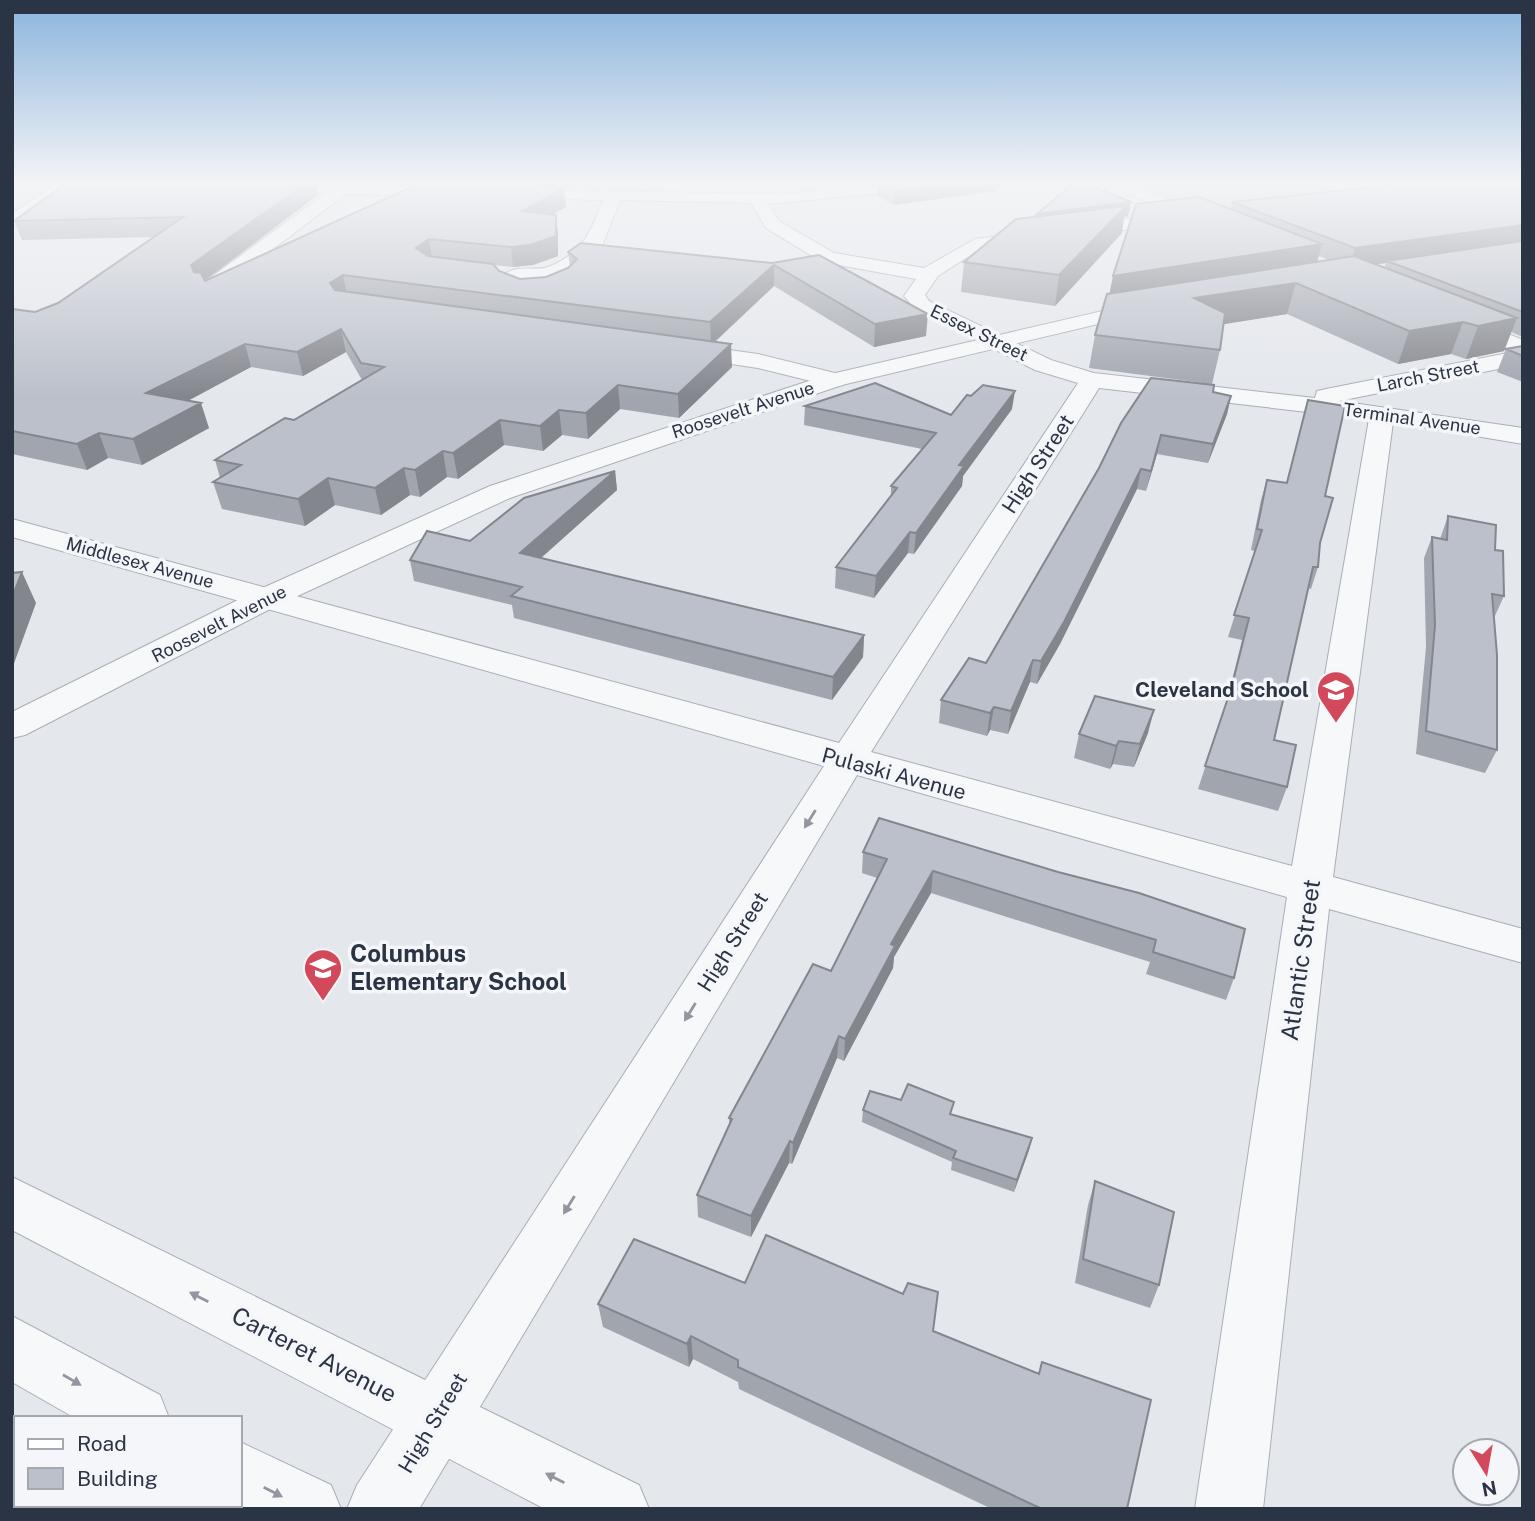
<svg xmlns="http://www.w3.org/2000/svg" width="1535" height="1521" font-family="'Public Sans',sans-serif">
	<rect width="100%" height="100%" fill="#e4e7ec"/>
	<path fill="#c9d6c5" d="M 1117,184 L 1327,184 L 1355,194 L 1186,212 Z"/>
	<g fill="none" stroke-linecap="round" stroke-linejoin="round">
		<g stroke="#a9aeb7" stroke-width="2">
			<path id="minor" d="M 260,184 L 454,187 L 462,192 L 454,197 L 346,194 L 216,292 L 202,292 L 199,288 L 202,284 L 326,193 L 266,192 L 260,190 Z
				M 878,184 L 929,184 L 921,189 L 768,204 L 779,221 L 834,253 L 924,268 L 975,239 L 1172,213 L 1108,184 L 1130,184 L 1195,210 L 1198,214 L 1182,222 L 980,249 L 938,276 L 925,295 L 929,301 L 1051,360 L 1094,373 L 1315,398 L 1317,391 L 1326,389 L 1513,352 L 1451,327 L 1448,322 L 1451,317 L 1467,317 L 1523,340 L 1523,364 L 1339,401 L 1523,428 L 1523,444 L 1393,422 L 1333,877 L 1523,929 L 1523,963 L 1329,909 L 1263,1509 L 1195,1509 L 1287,897 L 857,775 L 419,1509 L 347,1509 L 357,1485 L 824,766 L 12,537 L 12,519 L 839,743 L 1078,383 L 1035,370 L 915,309 L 904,296 L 916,279 L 822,262 L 766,228 L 751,203 L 620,200 L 602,246 L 566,272 L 576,280 C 560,301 513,305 496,283 C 513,259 533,274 551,266 C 584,251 591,231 603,200 L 511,198 L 505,196 L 505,190 L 787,194 ZM 530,278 L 553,281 L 536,285 L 518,282 ZM 1099,388 L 1369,419 L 1292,866 L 871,752 Z
				M 1316,184 L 1339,184 L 1363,195 L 1355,200 Z
				M 679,343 L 758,354 L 843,375 L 847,380 L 843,385 L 835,387 L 758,368 L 671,355 L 668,350 L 671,345 Z"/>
		</g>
		<g stroke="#a9aeb7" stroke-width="2">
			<path id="tertiary" d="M 1150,300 L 1157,302 L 1160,306 L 1157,310 L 842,385 L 510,498 L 278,605 L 25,735 L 12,738 L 12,712 L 256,591 L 490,486 L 827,375 Z
				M 12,1177 L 639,1485 L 649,1509 L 545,1509 L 12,1230 Z
				M 12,1316 L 160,1395 L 169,1418 L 75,1418 L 12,1382 Z
				M 240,1442 L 331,1485 L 341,1509 L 236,1509 L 229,1505 L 240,1505 Z"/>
		</g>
		<g stroke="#a9aeb7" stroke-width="2">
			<path id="secondary" d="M 55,184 L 74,184 L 12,227 L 12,214 Z"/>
		</g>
		<use href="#minor" fill="#f7f8fa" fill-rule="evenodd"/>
		<use href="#tertiary" fill="#f7f8fa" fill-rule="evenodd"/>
		<use href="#secondary" fill="#fff" fill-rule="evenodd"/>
	</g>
	<path fill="#a1a5ae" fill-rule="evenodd" d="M 65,184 L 316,184 L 318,195 L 205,281 L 418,184 L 562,184 L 559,187 L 543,186 L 566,207 L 552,215 L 556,215 L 558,234 L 558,256 L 533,265 L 513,267 L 494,265 L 499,271 L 520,279 L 546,277 L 570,266 L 568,252 L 772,263 L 926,336 L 874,347 L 774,286 L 715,342 L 732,367 L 679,418 L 620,409 L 588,439 L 562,435 L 543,451 L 504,445 L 458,479 L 447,477 L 420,497 L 410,495 L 381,515 L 335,505 L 305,526 L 222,509 L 213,482 L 220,478 L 215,460 L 294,420 L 362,380 L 346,352 L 303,376 L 251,367 L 188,401 L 209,428 L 142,465 L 108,458 L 87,470 L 12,454 L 12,309 L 35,312 L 58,303 L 154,237 L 22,240 L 14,221 Z
		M 855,184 L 1002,184 L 994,191 L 894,205 L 877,196 L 878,184 Z
		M 1523,184 L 1523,337 L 1511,332 L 1504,351 L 1466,359 L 1451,354 L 1398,364 L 1287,314 L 1223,324 L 1220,350 L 1212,384 L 1089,368 L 1095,335 L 1110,293 L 1113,276 L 1230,209 L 1232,202 ZM 1319,256 L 1329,260 L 1317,262 ZM 1386,263 L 1384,268 L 1376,264 Z
		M 1131,202 L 1128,216 L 1124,217 L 1122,233 L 1055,306 L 961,292 L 964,262 L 1036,217 L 1037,214 Z
		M 1523,346 L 1523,382 L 1497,372 L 1506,349 Z
		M 1213,392 L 1231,396 L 1227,414 L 1208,463 L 1157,454 L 1146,491 L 1137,489 L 1060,644 L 1037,684 L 1030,682 L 1008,734 L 990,730 L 987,736 L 939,723 L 941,700 L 986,663 L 1099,468 Z
		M 1308,400 L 1325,496 L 1318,567 L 1311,589 L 1308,588 L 1274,740 L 1287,787 L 1278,811 L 1198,789 L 1227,701 L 1242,640 L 1228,637 L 1255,551 L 1251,550 L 1261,500 L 1267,480 L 1286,483 Z
		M 805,406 L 951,415 L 1012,409 L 963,476 L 962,486 L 914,554 L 908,553 L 874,598 L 835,588 L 836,567 L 891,496 L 891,486 L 922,449 L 804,425 Z
		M 615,471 L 617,490 L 541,558 L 864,635 L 863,657 L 832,700 L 514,618 L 512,605 L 414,581 L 410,560 L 470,541 Z
		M 1448,516 L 1495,550 L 1504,596 L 1494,618 L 1497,750 L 1485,773 L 1416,754 L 1426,647 L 1424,558 L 1432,537 L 1440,539 Z
		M 1148,733 L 1134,767 L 1113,764 L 1110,769 L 1074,758 L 1079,734 Z
		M 863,852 L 1058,872 L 1234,978 L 1226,1000 L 1146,974 L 1150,962 L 931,893 L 894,957 L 893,968 L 844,1061 L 837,1058 L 792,1164 L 789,1163 L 751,1237 L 698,1217 L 697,1195 L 729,1126 L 729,1118 L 831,971 L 877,878 L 862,873 Z
		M 863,1110 L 951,1115 L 1032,1138 L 1029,1150 L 1014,1192 L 951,1170 L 952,1162 L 862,1122 Z
		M 1095,1181 L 1159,1285 L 1150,1308 L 1075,1283 L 1088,1205 Z
		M 745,1283 L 933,1331 L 1039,1373 L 1042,1362 L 1127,1509 L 992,1509 L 739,1389 L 738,1382 L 693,1359 L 689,1367 L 603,1327 L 598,1304 Z"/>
	<path fill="#83868d" d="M 305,184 L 316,184 L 318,195 L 197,286 L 191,265 Z
		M 541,184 L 542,184 L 544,200 L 564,188 L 566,207 L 524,230 L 522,211 Z
		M 948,184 L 1002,184 L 994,191 L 894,205 L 895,191 Z
		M 1131,202 L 1128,216 L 1124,217 L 1122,233 L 1055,306 L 1059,275 L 1035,229 L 1037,214 Z
		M 556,215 L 558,234 L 558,256 L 533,265 L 513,267 L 511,247 Z
		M 1523,225 L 1523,242 L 1387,261 L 1386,263 L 1349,268 L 1355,248 Z
		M 429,239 L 432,259 L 416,248 Z
		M 1322,244 L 1314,273 L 1107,306 L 1113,276 Z
		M 774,265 L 774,286 L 711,345 L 710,322 Z
		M 343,275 L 347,296 L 334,304 L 330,283 Z
		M 1296,283 L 1287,314 L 1188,330 L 1194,298 Z
		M 928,314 L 926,336 L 874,347 L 875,324 Z
		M 1517,318 L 1504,351 L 1466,359 L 1478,326 Z
		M 1463,322 L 1451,354 L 1398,364 L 1409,331 Z
		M 341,329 L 346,352 L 303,376 L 297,352 Z
		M 245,344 L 251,367 L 155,418 L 146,393 Z
		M 731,344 L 732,367 L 679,418 L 678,394 Z
		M 618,385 L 620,409 L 588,439 L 586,413 Z
		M 1015,391 L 1012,409 L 963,476 L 962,486 L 914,554 L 916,533 L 959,465 Z
		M 1231,396 L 1227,414 L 1208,463 L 1213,444 Z
		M 201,403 L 209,428 L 142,465 L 133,439 Z
		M 559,410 L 562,435 L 543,451 L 540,426 Z
		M 500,420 L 504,445 L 458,479 L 453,453 Z
		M 99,433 L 108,458 L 87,470 L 77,444 Z
		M 1161,435 L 1157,454 L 1146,491 L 1151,471 Z
		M 443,451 L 447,477 L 420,497 L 415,470 Z
		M 404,468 L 410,495 L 381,515 L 375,488 Z
		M 1141,469 L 1137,489 L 1060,644 L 1037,684 L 1041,661 Z
		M 615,471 L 617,490 L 523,574 L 520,553 Z
		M 328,478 L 335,505 L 305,526 L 298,499 Z
		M 910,532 L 908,553 L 874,598 L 876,576 Z
		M 22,572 L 36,603 L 12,669 L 12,597 Z
		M 864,635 L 863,657 L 832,700 L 833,677 Z
		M 1033,660 L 1030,682 L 1008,734 L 1011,711 Z
		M 994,707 L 990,730 L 987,736 L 990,713 Z
		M 1154,710 L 1148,733 L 1134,767 L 1140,744 Z
		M 1119,741 L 1113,764 L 1110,769 L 1116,746 Z
		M 933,871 L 931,893 L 894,957 L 893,968 L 844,1061 L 845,1039 L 891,944 Z
		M 839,1036 L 837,1058 L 792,1164 L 793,1143 Z
		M 1032,1138 L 1029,1150 L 1014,1192 L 1017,1180 Z
		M 790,1141 L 789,1163 L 751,1237 L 751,1216 Z
		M 691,1336 L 693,1359 L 689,1367 L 687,1344 Z"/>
	<path fill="#bbc0ca" stroke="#83868d" stroke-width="2" d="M 65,184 L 305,184 L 191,265 L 194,272 L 201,273 L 205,281 L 418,184 L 541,184 L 539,186 L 564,188 L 522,211 L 556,215 L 556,236 L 530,245 L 511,247 L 429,239 L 416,248 L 428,256 L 493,264 L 499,271 L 520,279 L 546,277 L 568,268 L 577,259 L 568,252 L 581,243 L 772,263 L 819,255 L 928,314 L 875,324 L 774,265 L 710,322 L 343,275 L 330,283 L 335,290 L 731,344 L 678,394 L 618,385 L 586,413 L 559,410 L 540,426 L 500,420 L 453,453 L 443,451 L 415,470 L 404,468 L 375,488 L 328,478 L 298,499 L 213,482 L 241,465 L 215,460 L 285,418 L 294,420 L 384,367 L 361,363 L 341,329 L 297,352 L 245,344 L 146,393 L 201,403 L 133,439 L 99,433 L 77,444 L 12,431 L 12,309 L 35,312 L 58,303 L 183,217 L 14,221 Z
		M 881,184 L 948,184 L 895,191 Z
		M 1073,184 L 1088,184 L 1131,202 L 1037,214 Z
		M 1400,184 L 1523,184 L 1523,225 L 1355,248 L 1232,202 Z
		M 1199,197 L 1322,244 L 1113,276 L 1136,204 Z
		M 1126,206 L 1059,275 L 964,262 L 1016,219 Z
		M 1523,241 L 1523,312 L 1387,261 Z
		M 1354,256 L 1517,318 L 1478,326 L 1463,322 L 1409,331 L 1296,283 L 1194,298 L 1225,313 L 1220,350 L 1095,335 L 1107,294 Z
		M 1523,346 L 1523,356 L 1506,349 Z
		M 1151,378 L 1214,385 L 1213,392 L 1231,396 L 1213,444 L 1161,435 L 1151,471 L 1141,469 L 1064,622 L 1041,661 L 1033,660 L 1011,711 L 994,707 L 990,713 L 941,700 L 969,658 L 986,663 L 1099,468 L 1121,423 Z
		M 875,383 L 951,415 L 967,395 L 971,396 L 983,385 L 1015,391 L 959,465 L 964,466 L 916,533 L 910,532 L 876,576 L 836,567 L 897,488 L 891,486 L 936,433 L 805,406 Z
		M 1308,400 L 1345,406 L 1325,496 L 1333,498 L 1320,543 L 1318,567 L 1313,567 L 1274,740 L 1296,745 L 1287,787 L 1205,766 L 1231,689 L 1249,618 L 1234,615 L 1262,530 L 1257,529 L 1267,480 L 1287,483 Z
		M 615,471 L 520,553 L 864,635 L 833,677 L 511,596 L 522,587 L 410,560 L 427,531 L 470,541 L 524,498 Z
		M 1448,516 L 1496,525 L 1495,550 L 1503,551 L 1504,596 L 1492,594 L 1497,655 L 1497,750 L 1426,731 L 1435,625 L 1432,537 L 1447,540 Z
		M 22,572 L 12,597 L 12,573 Z
		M 1095,696 L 1154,710 L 1140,744 L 1119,741 L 1116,746 L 1079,734 Z
		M 879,818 L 1058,872 L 1139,893 L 1245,929 L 1234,978 L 1153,952 L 1156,940 L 933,871 L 891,944 L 895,946 L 845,1039 L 839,1036 L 793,1143 L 790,1141 L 751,1216 L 697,1195 L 732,1119 L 729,1118 L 813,964 L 831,971 L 887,859 L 863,852 Z
		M 908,1084 L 954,1102 L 950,1114 L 1032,1138 L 1017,1180 L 953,1158 L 956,1151 L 863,1110 L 870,1091 L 901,1100 Z
		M 1095,1181 L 1174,1212 L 1159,1285 L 1083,1259 Z
		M 766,1235 L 903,1294 L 908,1283 L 938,1292 L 933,1331 L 1039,1374 L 1042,1362 L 1151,1400 L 1127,1509 L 1040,1509 L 1040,1508 L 738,1367 L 738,1360 L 691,1336 L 687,1344 L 598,1304 L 634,1239 L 745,1283 Z"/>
	<defs><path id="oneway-solid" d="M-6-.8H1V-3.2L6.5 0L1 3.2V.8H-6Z" transform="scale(1.75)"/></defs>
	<g fill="#9196a0">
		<use href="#oneway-solid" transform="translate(810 819) rotate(122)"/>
		<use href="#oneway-solid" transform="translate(690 1012) rotate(122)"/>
		<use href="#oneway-solid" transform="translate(569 1205) rotate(122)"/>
		<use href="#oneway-solid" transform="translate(199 1297) rotate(-153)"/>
		<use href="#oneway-solid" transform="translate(72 1380) rotate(30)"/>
		<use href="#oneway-solid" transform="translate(555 1478) rotate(-153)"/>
		<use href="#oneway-solid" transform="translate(273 1492) rotate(27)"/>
	</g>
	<linearGradient id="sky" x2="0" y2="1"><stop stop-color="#8bb4dd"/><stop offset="0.46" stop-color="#f3f4f6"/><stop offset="1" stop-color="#f3f4f6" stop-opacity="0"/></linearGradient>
	<rect width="1535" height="397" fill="url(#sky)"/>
	<defs>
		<g id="school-pin" transform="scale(2.0125)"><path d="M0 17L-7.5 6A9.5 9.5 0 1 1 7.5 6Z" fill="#d1495b" stroke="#f4f6f9"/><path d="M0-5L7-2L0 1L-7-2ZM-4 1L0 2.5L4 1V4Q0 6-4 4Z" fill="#fff"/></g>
	</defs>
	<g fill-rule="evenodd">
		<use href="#school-pin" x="1336" y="690"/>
		<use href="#school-pin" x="323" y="968"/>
	</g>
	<g text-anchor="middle" stroke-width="7" stroke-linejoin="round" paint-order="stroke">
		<g font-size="18" fill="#2b3445" stroke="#f4f6f9">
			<text transform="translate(979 333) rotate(26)" y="6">Essex Street</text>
			<text transform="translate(1428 376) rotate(-11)" y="6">Larch Street</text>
			<text transform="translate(743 410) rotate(-18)" y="6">Roosevelt Avenue</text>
			<text transform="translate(1412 419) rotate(8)" y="6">Terminal Avenue</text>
			<text transform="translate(140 563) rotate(15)" y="6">Middlesex Avenue</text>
			<text transform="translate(219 624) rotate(-27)" y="6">Roosevelt Avenue</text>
		</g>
		<g font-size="21" fill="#2b3445" stroke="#f4f6f9">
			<text transform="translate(1038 464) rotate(-57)" y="7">High Street</text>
			<text transform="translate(894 774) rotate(15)" y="7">Pulaski Avenue</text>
			<text transform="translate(733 942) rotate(-58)" y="7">High Street</text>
			<text transform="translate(433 1423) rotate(-59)" y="7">High Street</text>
		</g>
		<g font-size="21" font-weight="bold" fill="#2b3445" stroke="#f4f6f9" text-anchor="end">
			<text x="1309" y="697">Cleveland School</text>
		</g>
		<g font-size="24" font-weight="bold" fill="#2b3445" stroke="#f4f6f9" text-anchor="start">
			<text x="350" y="962">Columbus<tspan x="350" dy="28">Elementary School</tspan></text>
		</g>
		<g font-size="24" fill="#2b3445" stroke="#f4f6f9">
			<text transform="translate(1301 960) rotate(-82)" y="8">Atlantic Street</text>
			<text transform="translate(314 1355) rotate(27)" y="8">Carteret Avenue</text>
		</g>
	</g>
	<rect width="1535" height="1521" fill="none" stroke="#2b3445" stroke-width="28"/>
	<rect x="14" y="1416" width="228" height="91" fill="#f4f6f9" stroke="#a4a8b1" stroke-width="2"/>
	<rect x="28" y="1439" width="35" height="10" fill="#ffffff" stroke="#a4a8b1" stroke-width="2"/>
	<text x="77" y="1451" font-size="21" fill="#2b3445">Road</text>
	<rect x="28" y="1468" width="35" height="21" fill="#bbc0ca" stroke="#a4a8b1" stroke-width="2"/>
	<text x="77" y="1486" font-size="21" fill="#2b3445">Building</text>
	<g transform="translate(1486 1472) rotate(169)"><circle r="33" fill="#f4f6f9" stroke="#a4a8b1" stroke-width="2"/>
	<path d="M0-5L12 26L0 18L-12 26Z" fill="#d1495b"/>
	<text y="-10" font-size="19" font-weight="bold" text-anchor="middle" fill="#2b3445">N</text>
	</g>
</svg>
